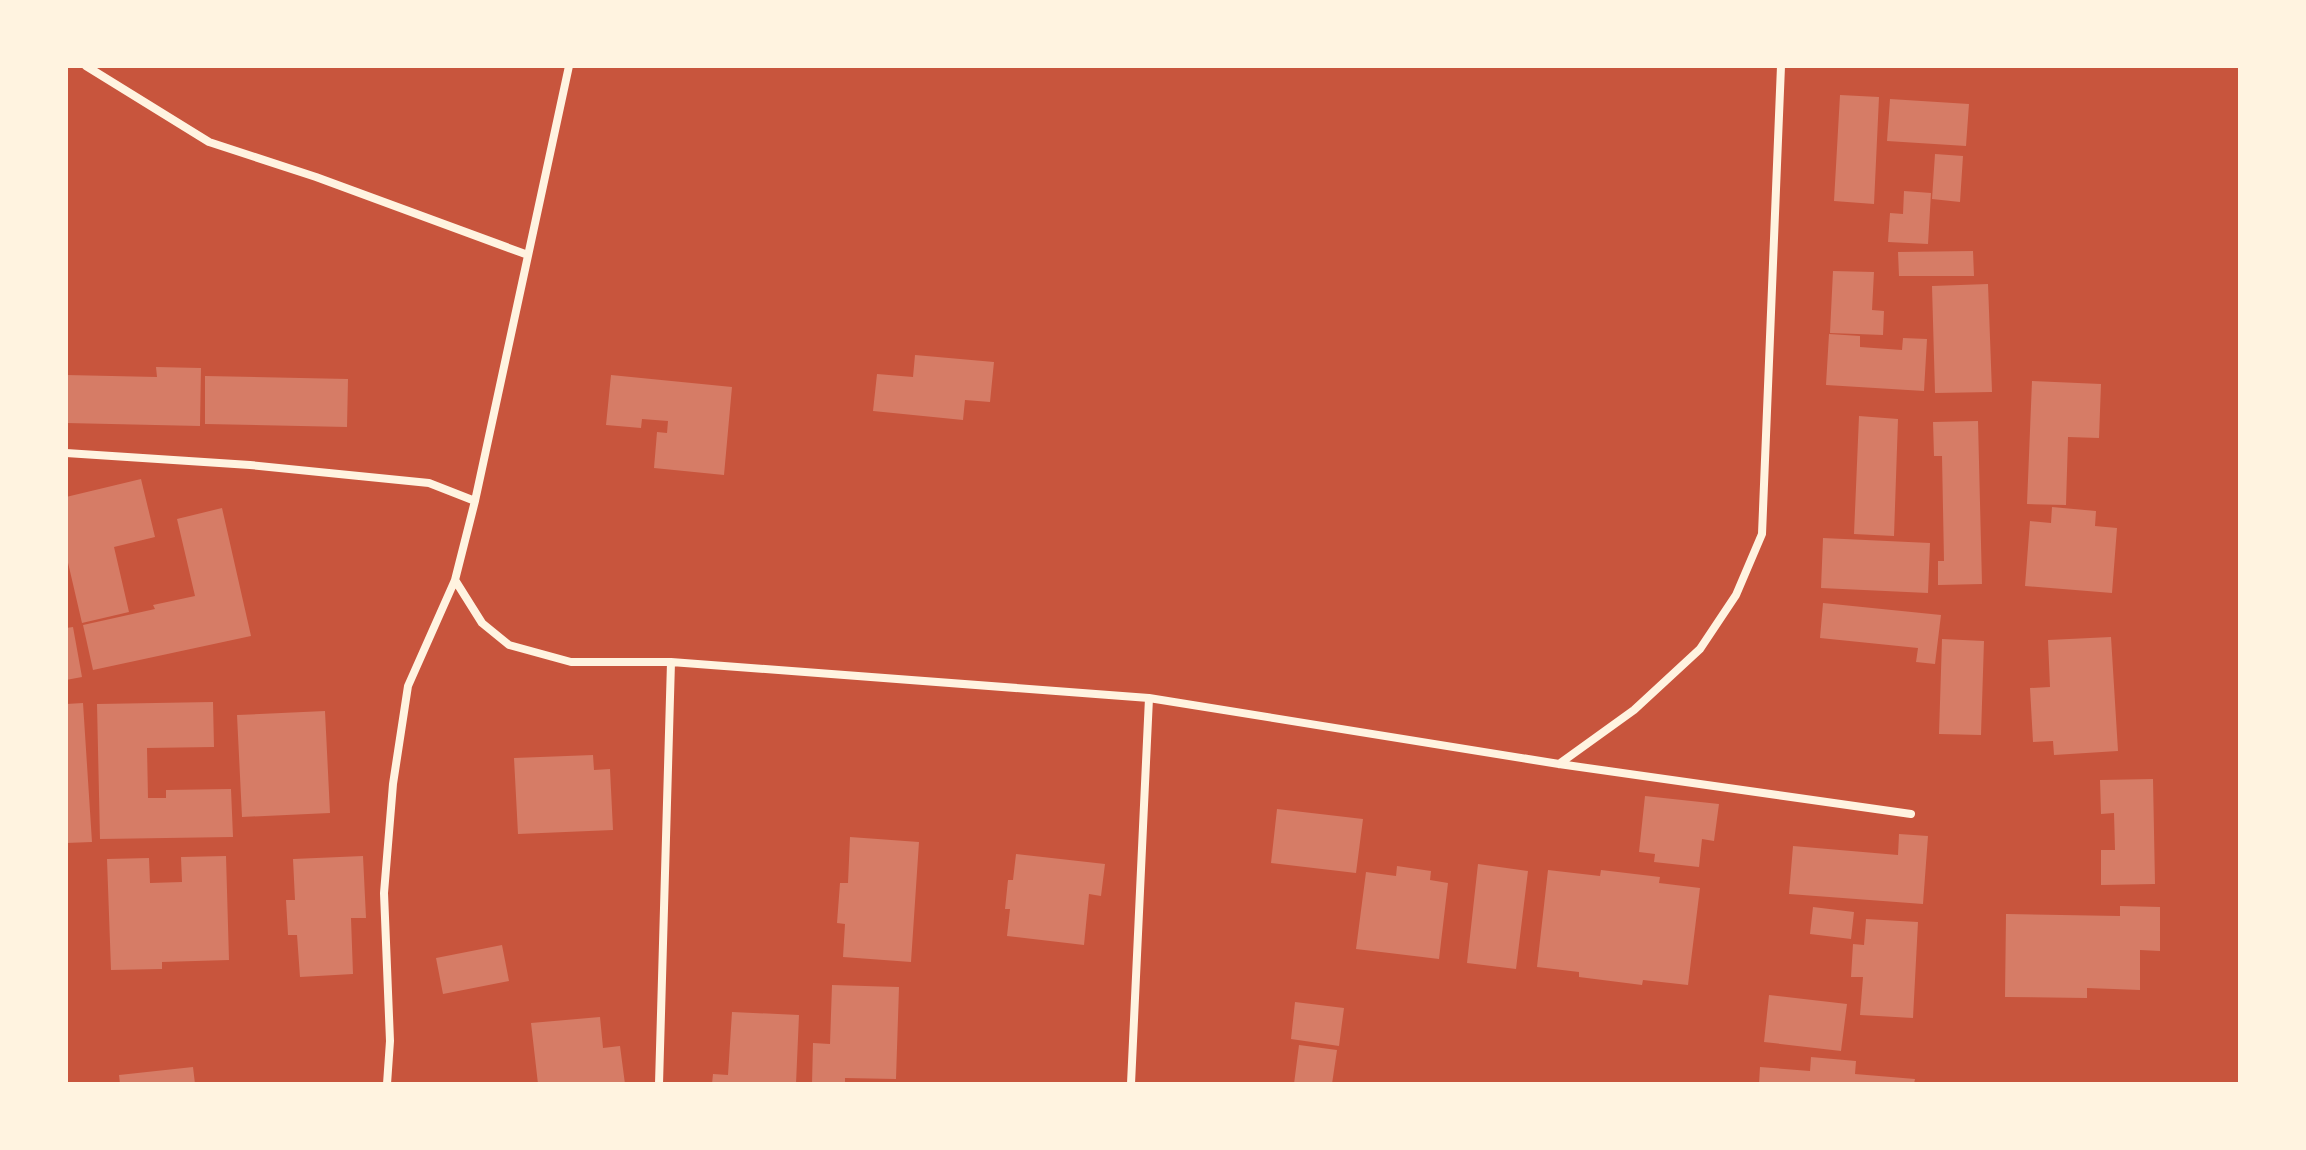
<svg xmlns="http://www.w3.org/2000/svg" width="2306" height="1150" font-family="'Roboto Condensed',sans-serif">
	<rect width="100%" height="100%" fill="#c8553d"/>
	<path fill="#d67c66" d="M 1840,95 L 1879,97 L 1874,204 L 1834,201 Z
		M 1890,99 L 1969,104 L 1966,146 L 1887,141 Z
		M 1935,154 L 1963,156 L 1960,202 L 1932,199 Z
		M 1904,191 L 1931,193 L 1928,244 L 1888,242 L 1890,213 L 1903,214 Z
		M 1973,251 L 1974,276 L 1899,276 L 1898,252 Z
		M 1833,271 L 1874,272 L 1872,310 L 1884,311 L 1883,335 L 1830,333 Z
		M 1988,284 L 1992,392 L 1935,393 L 1932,286 Z
		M 1829,334 L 1860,336 L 1860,347 L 1902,350 L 1903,338 L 1927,339 L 1924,391 L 1826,385 Z
		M 915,355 L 994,362 L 990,402 L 965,400 L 963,420 L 873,411 L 877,374 L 913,377 Z
		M 156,367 L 201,368 L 200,426 L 66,423 L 66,375 L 157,377 Z
		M 611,375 L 732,387 L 724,475 L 654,468 L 657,432 L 667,433 L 668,421 L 642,419 L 641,428 L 606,425 Z
		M 205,376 L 348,379 L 347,427 L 205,424 Z
		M 2032,381 L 2101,384 L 2099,438 L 2068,437 L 2066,505 L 2027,504 Z
		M 1859,416 L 1898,419 L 1894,536 L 1854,534 Z
		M 1978,421 L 1982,584 L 1938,585 L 1938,561 L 1944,561 L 1942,456 L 1934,456 L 1933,422 Z
		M 141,479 L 155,537 L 114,547 L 129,612 L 82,623 L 66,554 L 66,497 Z
		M 2052,507 L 2096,511 L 2095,526 L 2117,528 L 2112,593 L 2025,586 L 2030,521 L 2051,523 Z
		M 222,508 L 251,636 L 93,670 L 83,625 L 155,609 L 153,605 L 195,596 L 177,519 Z
		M 1823,538 L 1930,543 L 1928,593 L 1821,588 Z
		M 1823,603 L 1941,615 L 1935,664 L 1916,662 L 1918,648 L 1820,638 Z
		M 73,627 L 82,677 L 66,680 L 66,628 Z
		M 2111,637 L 2118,751 L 2054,755 L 2053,741 L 2033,742 L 2030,688 L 2050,687 L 2048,640 Z
		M 1942,639 L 1984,641 L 1981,735 L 1939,734 Z
		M 213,702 L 214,747 L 147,748 L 148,798 L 166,798 L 166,790 L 231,789 L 233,837 L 100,839 L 97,704 Z
		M 83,703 L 92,842 L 66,843 L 66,704 Z
		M 325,711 L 330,813 L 242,817 L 237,715 Z
		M 593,755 L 594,770 L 610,769 L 613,830 L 518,834 L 514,758 Z
		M 2153,779 L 2155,884 L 2101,885 L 2101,850 L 2115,850 L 2114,813 L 2101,814 L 2100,780 Z
		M 1645,796 L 1719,804 L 1714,841 L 1702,839 L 1699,867 L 1654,862 L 1655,854 L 1639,852 Z
		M 1277,809 L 1363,819 L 1356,873 L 1271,863 Z
		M 1899,834 L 1928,836 L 1923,904 L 1789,894 L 1793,846 L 1898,855 Z
		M 850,837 L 919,842 L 911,962 L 843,957 L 845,924 L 837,923 L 840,883 L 848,883 Z
		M 1016,854 L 1105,864 L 1101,896 L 1089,894 L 1084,945 L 1007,936 L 1010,909 L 1005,909 L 1008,880 L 1013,880 Z
		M 226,856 L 229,960 L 162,962 L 162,969 L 111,970 L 107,859 L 149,858 L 150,883 L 182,882 L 181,857 Z
		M 363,856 L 366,918 L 351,918 L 353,974 L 300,977 L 297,935 L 288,935 L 286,900 L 295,900 L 293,859 Z
		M 1478,864 L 1528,871 L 1516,969 L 1467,963 Z
		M 1397,866 L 1431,871 L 1430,880 L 1448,883 L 1439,959 L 1356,949 L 1366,872 L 1396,876 Z
		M 1548,870 L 1600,876 L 1601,870 L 1660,877 L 1659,883 L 1700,888 L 1688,985 L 1643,980 L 1642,985 L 1579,977 L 1579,972 L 1537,967 Z
		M 2120,906 L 2160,907 L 2160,951 L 2140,950 L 2140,990 L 2087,988 L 2087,998 L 2005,997 L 2006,914 L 2120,916 Z
		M 1813,907 L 1854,912 L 1851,939 L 1810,934 Z
		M 1866,919 L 1918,922 L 1913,1018 L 1860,1015 L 1863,977 L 1851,977 L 1853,944 L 1864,945 Z
		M 502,945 L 509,981 L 443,994 L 436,958 Z
		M 832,985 L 899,987 L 896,1079 L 845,1078 L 845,1084 L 812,1084 L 813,1043 L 830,1044 Z
		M 1769,995 L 1847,1004 L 1841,1051 L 1764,1042 Z
		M 1295,1002 L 1344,1008 L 1339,1046 L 1291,1039 Z
		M 732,1012 L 799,1015 L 796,1084 L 712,1084 L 713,1074 L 728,1075 Z
		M 600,1017 L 603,1048 L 620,1046 L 625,1084 L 538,1084 L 531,1023 Z
		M 1299,1045 L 1337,1050 L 1332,1084 L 1294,1084 Z
		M 1811,1057 L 1856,1061 L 1855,1074 L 1915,1079 L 1914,1084 L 1759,1084 L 1760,1067 L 1810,1071 Z
		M 193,1067 L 195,1084 L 120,1084 L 119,1075 Z"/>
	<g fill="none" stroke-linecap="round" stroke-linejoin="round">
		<path stroke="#fff3e0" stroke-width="8" d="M 86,66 L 209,142 L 316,177 L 528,255
			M 569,66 L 475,501 L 455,580 L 482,623 L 509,645 L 571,662 L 671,662 L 1149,698 L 1131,1084
			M 66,453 L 250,465 L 429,483 L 475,501
			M 1149,698 L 1559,764 L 1911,814
			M 1559,764 L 1634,710 L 1700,649 L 1736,595 L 1762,534 L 1781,66
			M 387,1084 L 390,1041 L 384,893 L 393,784 L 408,686 L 455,580
			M 659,1084 L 671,662"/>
	</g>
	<rect width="2306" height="1150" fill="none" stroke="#fff3e0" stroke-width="136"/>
</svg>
